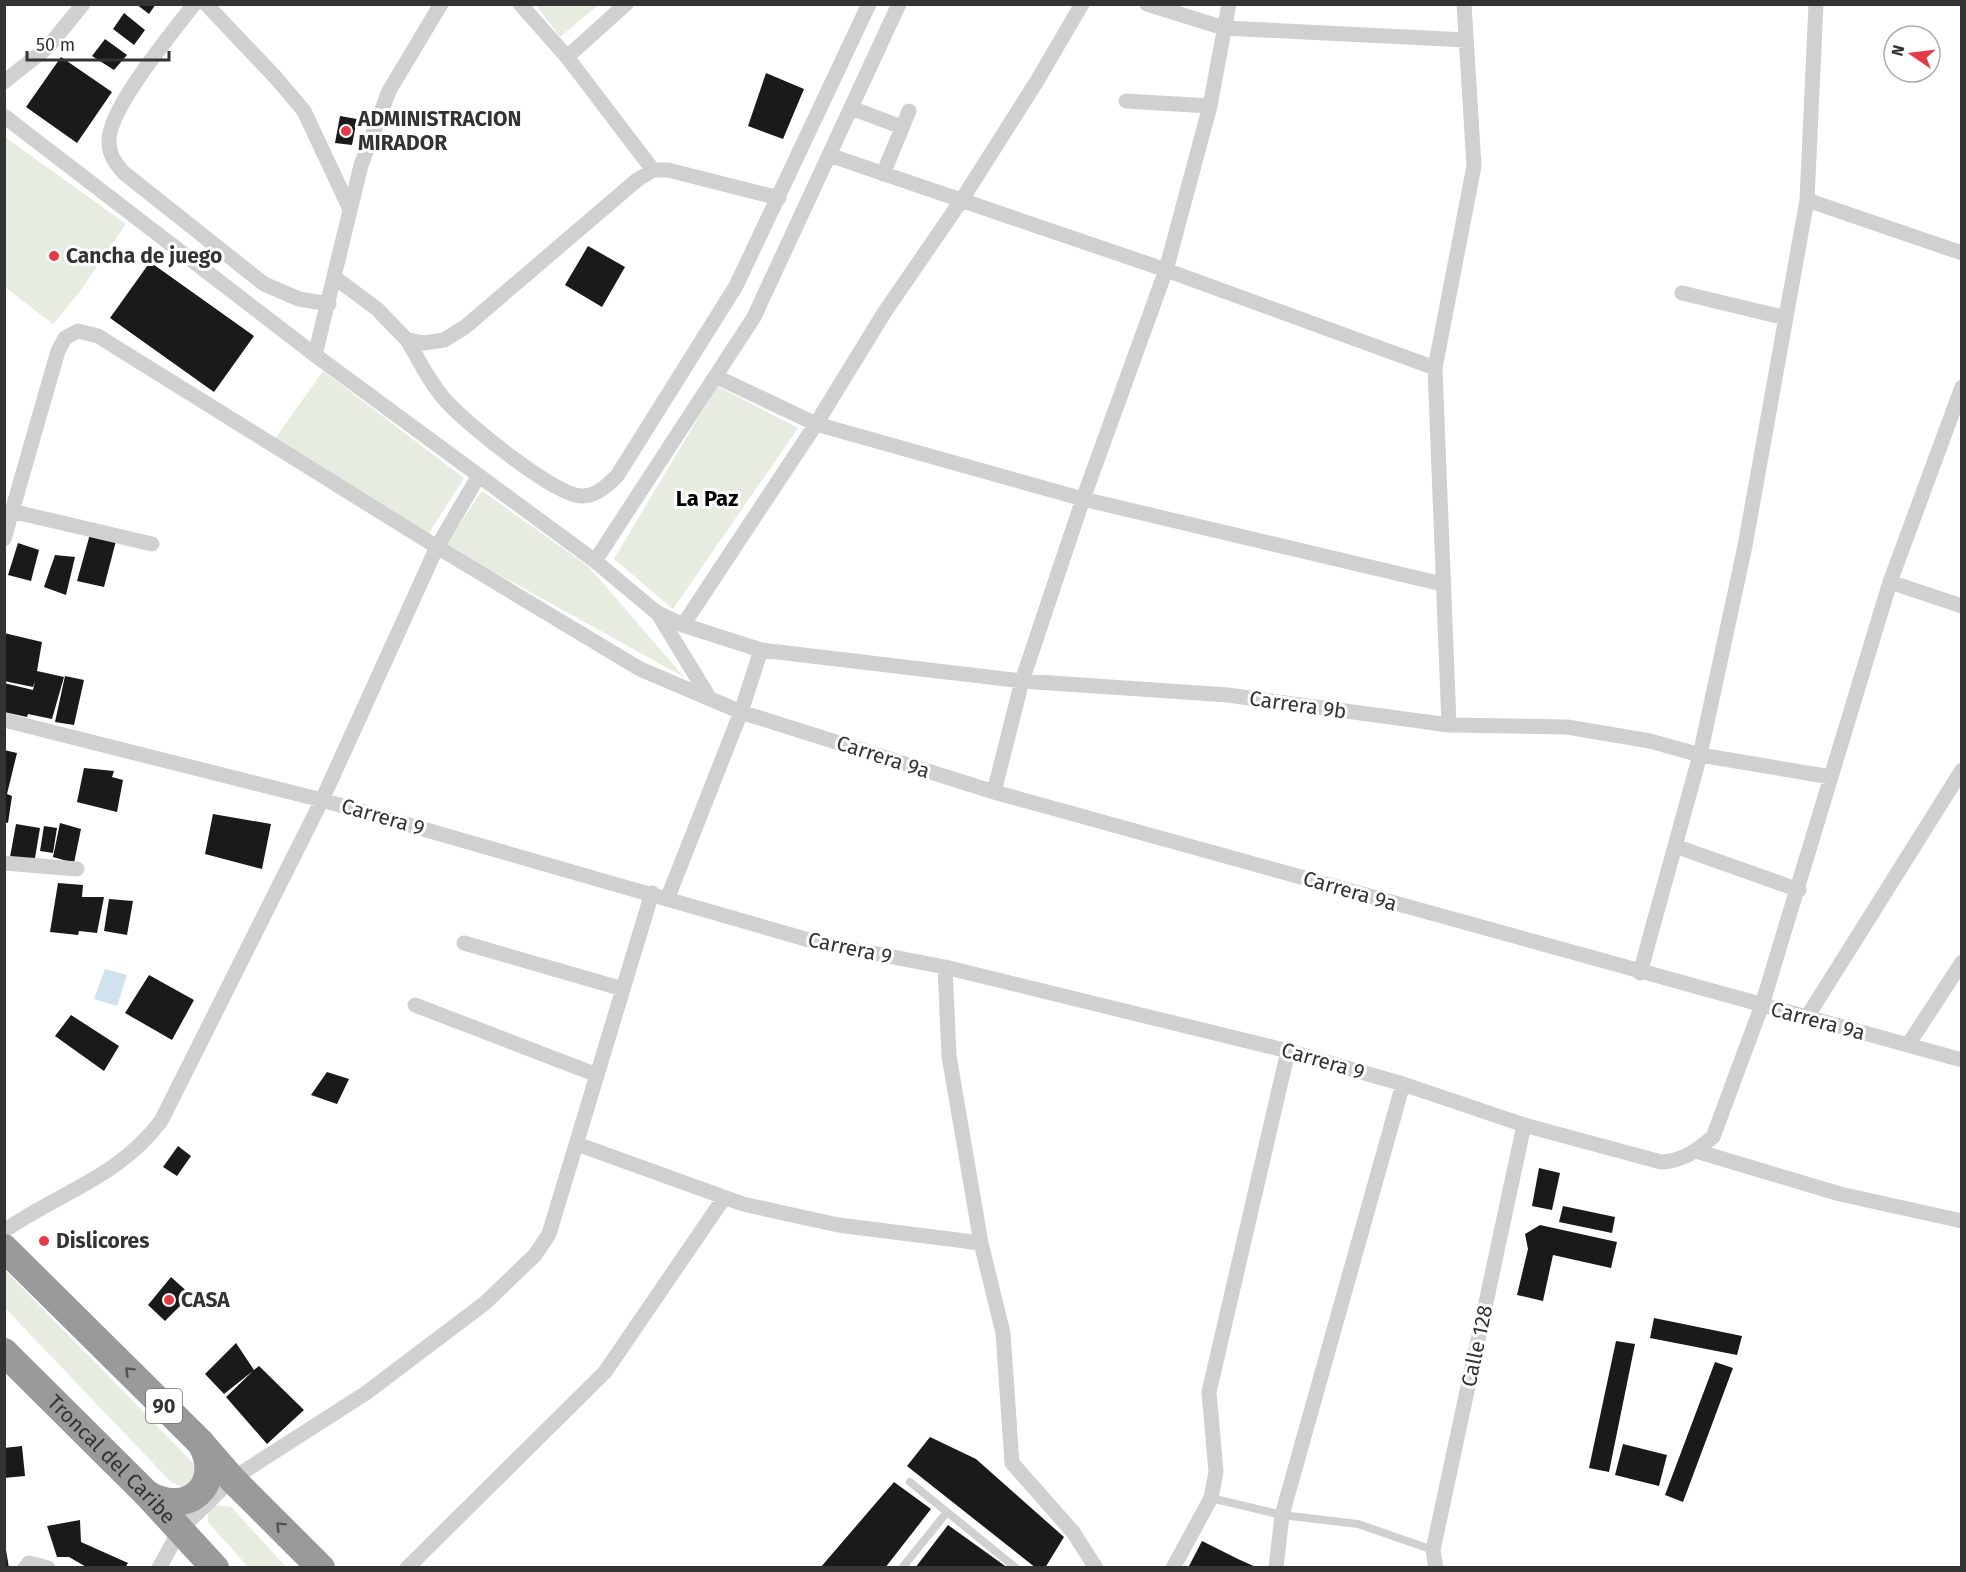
<svg xmlns="http://www.w3.org/2000/svg" width="1966" height="1572" font-family="'Fira Sans',sans-serif">
	<rect width="100%" height="100%" fill="#fff"/>
	<path fill="#e6ecdf" d="M 536,5 L 598,5 L 560,37 Z
		M 5,137 L 126,224 L 78,294 L 53,324 L 5,287 Z
		M 323,371 L 464,478 L 427,536 L 274,440 Z
		M 717,386 L 798,428 L 673,609 L 614,559 Z
		M 482,491 L 588,566 L 684,677 L 445,545 Z
		M 4,1269 L 193,1463 L 196,1469 L 193,1481 L 183,1487 L 172,1483 L 5,1308 Z
		M 216,1505 L 231,1507 L 286,1567 L 248,1567 L 208,1522 L 208,1512 Z"/>
	<path fill="#cfe2ee" d="M 105,969 L 127,975 L 117,1006 L 94,999 Z"/>
	<path fill="#1a1a1a" d="M 136,4 L 156,4 L 149,14 Z
		M 124,13 L 145,30 L 134,45 L 113,29 Z
		M 105,39 L 127,55 L 114,70 L 92,56 Z
		M 61,57 L 112,92 L 77,143 L 26,107 Z
		M 766,73 L 804,89 L 783,139 L 748,126 Z
		M 340,116 L 357,119 L 352,145 L 335,143 Z
		M 588,246 L 625,267 L 602,307 L 565,285 Z
		M 150,262 L 254,336 L 214,392 L 110,318 Z
		M 90,534 L 116,541 L 104,587 L 77,581 Z
		M 18,543 L 39,550 L 31,581 L 8,575 Z
		M 55,555 L 75,557 L 66,595 L 44,587 Z
		M 4,633 L 42,642 L 37,671 L 64,677 L 52,719 L 28,714 L 27,717 L 4,712 L 4,683 L 33,690 L 35,681 L 33,687 L 4,681 Z
		M 65,676 L 84,680 L 74,725 L 55,722 Z
		M 4,750 L 17,753 L 7,794 L 12,796 L 8,823 L 4,822 Z
		M 84,768 L 114,771 L 112,777 L 123,780 L 117,812 L 77,802 Z
		M 213,814 L 271,824 L 262,869 L 205,854 Z
		M 60,823 L 81,829 L 74,863 L 53,857 Z
		M 16,824 L 40,828 L 34,864 L 10,857 Z
		M 44,826 L 57,828 L 53,853 L 40,851 Z
		M 58,883 L 83,885 L 82,897 L 104,897 L 97,933 L 79,931 L 78,935 L 50,932 Z
		M 109,899 L 133,901 L 127,935 L 104,931 Z
		M 149,975 L 194,1000 L 172,1040 L 125,1013 Z
		M 71,1015 L 119,1046 L 104,1071 L 55,1036 Z
		M 327,1072 L 349,1079 L 337,1104 L 311,1095 Z
		M 178,1146 L 191,1156 L 177,1176 L 163,1167 Z
		M 1539,1168 L 1560,1173 L 1552,1210 L 1532,1206 Z
		M 1563,1206 L 1615,1217 L 1612,1233 L 1559,1222 Z
		M 1540,1225 L 1617,1242 L 1611,1268 L 1553,1255 L 1543,1301 L 1517,1295 L 1528,1249 L 1525,1234 Z
		M 171,1277 L 191,1295 L 165,1321 L 148,1305 Z
		M 1654,1318 L 1742,1336 L 1737,1355 L 1650,1338 Z
		M 1616,1341 L 1635,1344 L 1609,1472 L 1589,1468 Z
		M 236,1343 L 254,1370 L 259,1366 L 304,1410 L 267,1444 L 226,1397 L 253,1371 L 224,1394 L 205,1374 Z
		M 1715,1362 L 1733,1368 L 1683,1502 L 1665,1495 Z
		M 930,1437 L 976,1459 L 1064,1537 L 1045,1568 L 1036,1568 L 907,1466 Z
		M 1623,1444 L 1667,1455 L 1659,1486 L 1615,1475 Z
		M 22,1446 L 25,1476 L 4,1478 L 4,1448 Z
		M 894,1482 L 931,1509 L 885,1568 L 820,1568 Z
		M 80,1520 L 81,1542 L 128,1563 L 125,1568 L 88,1568 L 69,1557 L 57,1557 L 47,1526 Z
		M 948,1525 L 1008,1568 L 915,1568 Z
		M 1202,1541 L 1238,1559 L 1258,1568 L 1188,1568 Z
		M 6,1550 L 9,1568 L 4,1568 Z"/>
	<g fill="none" stroke-linecap="round" stroke-linejoin="round">
		<path stroke="#d0d0d0" stroke-width="8" d="M 910,1482 L 1016,1568
			M 1211,1498 L 1282,1515 L 1358,1524 L 1433,1550
			M 902,1568 L 947,1512"/>
		<path stroke="#d0d0d0" stroke-width="15" d="M 194,4 C 172,34 109,107 109,141 C 109,155 115,163 124,173 L 264,284 L 299,299 L 329,304
			M 206,4 L 277,79 L 304,111 L 349,207
			M 520,4 L 567,57 L 653,170
			M 1147,4 L 1224,28 L 1466,40
			M 567,57 L 626,4
			M 4,82 L 48,47 L 83,4
			M 1126,101 L 1210,106
			M 851,108 L 902,127
			M 4,116 L 315,355 L 595,561 L 656,612 L 683,625 L 761,650 L 1022,681 L 1228,695 L 1449,725 L 1567,727 L 1650,741 L 1700,755 L 1831,777
			M 829,155 L 1166,270 L 1435,368
			M 883,174 L 909,111
			M 1807,200 L 1962,253
			M 334,277 L 377,309 L 407,340 L 424,343 L 444,340 L 465,327 L 637,180 L 653,170 L 668,170 L 779,198
			M 1682,293 L 1786,318
			M 407,340 C 419,360 431,385 447,402 C 467,424 555,496 582,496 C 597,496 606,486 617,476 L 736,286 L 869,4
			M 315,355 L 361,165 L 389,91 L 441,4
			M 717,377 L 816,424 L 1083,499 L 1442,584
			M 11,511 L 152,544
			M 4,539 L 58,351 L 65,338 L 78,331 L 98,336 L 437,547 L 640,669 L 741,712 L 994,792 L 1962,1060
			M 595,561 L 754,317 L 899,4
			M 1890,582 L 1962,606
			M 657,612 L 710,699
			M 683,625 L 816,424 L 884,313 L 961,201 L 1037,81 L 1082,4
			M 4,720 L 322,800 L 816,942 L 945,967 L 1288,1051 L 1403,1084 L 1524,1125 L 1661,1162 C 1683,1161 1696,1151 1713,1137 L 1762,1005 L 1890,582 L 1962,387
			M 1449,725 L 1435,368 L 1474,166 L 1464,4
			M 994,792 L 1022,681 L 1083,499 L 1166,270 L 1210,106 L 1229,4
			M 1675,846 L 1799,890
			M 4,863 L 77,869
			M 668,897 L 741,712 L 761,650
			M 464,943 L 623,989
			M 945,967 L 949,1056 L 981,1243 L 1003,1333 L 1012,1463 L 1073,1532 L 1096,1568
			M 1640,973 L 1700,755 L 1745,546 L 1807,200 L 1816,4
			M 415,1005 L 597,1075
			M 1807,1017 L 1962,770
			M 1908,1045 L 1962,962
			M 577,1144 L 743,1204 L 838,1225 L 981,1243
			M 1696,1151 L 1840,1194 L 1962,1221
			M 4,1231 C 60,1192 118,1178 161,1121 L 322,800 L 437,547 L 478,477
			M 25,1568 L 29,1563 L 48,1568
			M 159,1568 L 180,1530 L 232,1479 L 366,1393 L 485,1303 L 535,1255 L 549,1234 L 652,893
			M 407,1568 L 605,1372 L 724,1198
			M 1173,1568 L 1211,1498 L 1216,1472 L 1209,1392 L 1288,1051
			M 1276,1568 L 1282,1515 L 1403,1084
			M 1436,1568 L 1433,1550 L 1524,1125"/>
		<g stroke="#9a9a9a" stroke-width="28">
			<path d="M 4,1248 L 199,1441 L 232,1479 L 321,1568"/>
			<path id="s1" d="M 4,1352 L 147,1494 L 215,1568"/>
			<path d="M 147,1494 C 187,1518 225,1485 201,1443"/>
		</g>
	</g>
	<defs><path id="oneway-chevron" d="M-2-3.5L2.5 0L-2 3.5" fill="none" stroke-width="1.6" stroke-linecap="round" stroke-linejoin="round" transform="scale(1.5)"/></defs>
	<g stroke="#525252">
		<use href="#oneway-chevron" transform="translate(129 1371) rotate(-135)"/>
		<use href="#oneway-chevron" transform="translate(280 1526) rotate(-135)"/>
	</g>
	<g fill="#e63946" stroke="#fff" stroke-width="2">
		<circle cx="346" cy="131" r="6"/>
		<circle cx="54" cy="256" r="6"/>
		<circle cx="44" cy="1241" r="6"/>
		<circle cx="169" cy="1300" r="6"/>
	</g>
	<g text-anchor="middle" stroke-width="6" stroke-linejoin="round" paint-order="stroke">
		<rect fill="#fff" stroke="#707070" stroke-width="1.5" x="146" y="1389" width="36" height="34" rx="4.5"/>
		<g font-size="20" font-weight="bold" fill="#333">
			<text x="164" y="1413">90</text>
		</g>
		<g font-size="21" font-weight="bold" fill="#333" stroke="#fff" text-anchor="start">
			<text x="358" y="126">ADMINISTRACION<tspan x="358" dy="24">MIRADOR</tspan></text>
			<text x="66" y="263">Cancha de juego</text>
			<text x="56" y="1248">Dislicores</text>
			<text x="181" y="1307">CASA</text>
		</g>
		<g font-size="21" fill="#333" stroke="#fff">
			<text transform="translate(1298 705) rotate(8)" y="7">Carrera 9b</text>
			<text transform="translate(883 757) rotate(18)" y="7">Carrera 9a</text>
			<text transform="translate(383 817) rotate(16)" y="7">Carrera 9</text>
			<text transform="translate(1350 891) rotate(16)" y="7">Carrera 9a</text>
			<text transform="translate(850 948) rotate(12)" y="7">Carrera 9</text>
			<text transform="translate(1818 1021) rotate(15)" y="7">Carrera 9a</text>
			<text transform="translate(1323 1061) rotate(16)" y="7">Carrera 9</text>
			<text transform="translate(1477 1346) rotate(-78)" y="7">Calle 128</text>
			<text dy="7" stroke="none"><textPath href="#s1" startOffset="152">Troncal del Caribe</textPath></text>
		</g>
		<g font-size="22" font-weight="bold" fill="#000" stroke="#fff">
			<text x="707" y="506">La Paz</text>
		</g>
	</g>
	<rect width="1966" height="1572" fill="none" stroke="#333333" stroke-width="12"/>
	<g transform="translate(1912 54) rotate(284)"><circle r="28" fill="#ffffff" stroke="#adadad" stroke-width="1.5"/>
	<path d="M0-4.5L10 22L0 15L-10 22Z" fill="#e63946"/>
	<text y="-9" font-size="16" font-weight="bold" text-anchor="middle" fill="#333333">N</text>
	</g>
	<path d="M27 51v9h142v-9" fill="none" stroke="#333333" stroke-width="3"/>
	<text x="36" y="51" font-size="18" fill="#333333" stroke="#ffffff" stroke-width="4.5" paint-order="stroke">50 m</text>
</svg>
